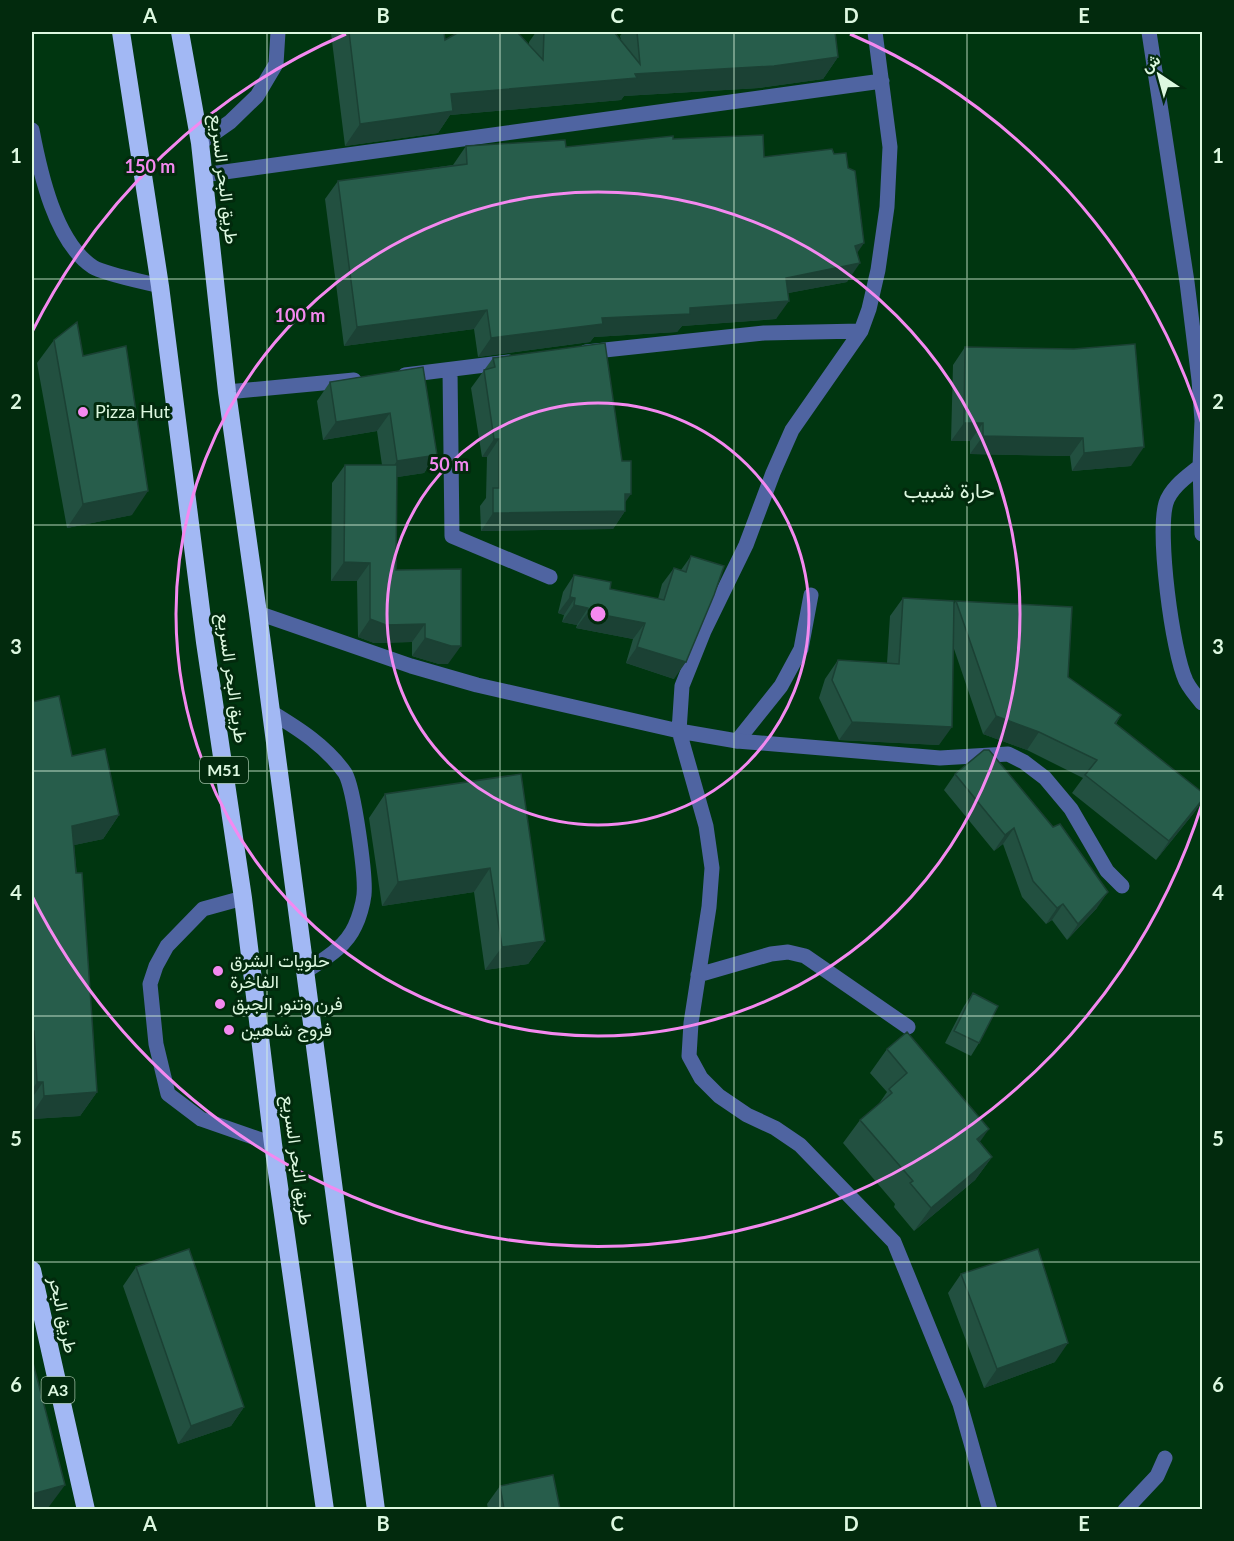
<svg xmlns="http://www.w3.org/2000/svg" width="1234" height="1541" font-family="Lato,Vazirmatn,sans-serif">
	<rect width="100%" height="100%" fill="#003610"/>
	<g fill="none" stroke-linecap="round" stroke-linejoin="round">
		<path stroke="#4f64a1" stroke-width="15" d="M 271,712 C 299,729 326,746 345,773 C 354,788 366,876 364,895 C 363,904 359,918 355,926 C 345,948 324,959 305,972
			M 737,741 L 781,686 L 801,649 L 811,595
			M 243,898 L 203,909 L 167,946 L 156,966 L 150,984 L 156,1044 L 168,1094 L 201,1119 L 273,1144"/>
		<path stroke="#4f64a1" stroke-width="15" d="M 875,32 L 890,147 L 887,207 L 878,270 L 869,309 L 861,331 L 792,430 L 773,473 L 746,545 L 704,631 L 682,686 L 679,731 L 706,826 L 712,868 L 709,907 L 691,1023 L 689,1056 L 701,1078 L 719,1096 L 747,1115 L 775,1128 L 800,1145 L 894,1242 L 960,1404 L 990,1510
			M 1149,32 L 1187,282 L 1199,380 L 1202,421 L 1200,466 L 1202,534
			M 32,130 C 40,172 55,242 93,267 C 104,274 145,282 160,286
			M 200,143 L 230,122 L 257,96 L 276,64 L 278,32
			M 203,175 L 882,81
			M 586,352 L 764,333 L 861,331
			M 450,370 L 452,536 L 550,577
			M 405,375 L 509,362
			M 227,392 L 354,380
			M 1200,466 C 1188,476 1171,487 1166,503 C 1157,533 1172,651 1186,681 C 1190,689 1196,696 1202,703
			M 258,613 L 411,666 L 477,685 L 679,731 L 737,741 L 940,758 L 1008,754 L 1024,762 L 1045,778 L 1071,809 L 1107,871 L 1122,886
			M 698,975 L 771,954 L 788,952 L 805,956 L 908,1027
			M 1125,1510 L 1157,1476 L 1165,1458"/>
		<path stroke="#a2b8f4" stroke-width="18" d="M 121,32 L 160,286 L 205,642 L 243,898 L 273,1144 L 325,1510
			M 180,32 L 200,143 L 227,392 L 258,613 L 376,1510
			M 32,1270 L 86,1510"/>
	</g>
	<path fill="#225040" d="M 332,32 L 444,32 L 445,40 L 529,44 L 529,42 L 536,32 L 614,32 L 621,40 L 620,36 L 623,32 L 835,32 L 838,57 L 823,79 L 759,88 L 624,96 L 621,100 L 450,115 L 438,133 L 345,146 L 331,33 Z
		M 673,139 L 764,157 L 857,253 L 847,282 L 788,293 L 776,319 L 682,326 L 677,332 L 594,337 L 590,342 L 478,357 L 474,329 L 344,346 L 325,199 L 338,181 L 453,165 L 466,146 L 566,147 Z
		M 54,340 L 83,356 L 132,515 L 67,528 L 37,363 Z
		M 965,347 L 1131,466 L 1072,471 L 1070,456 L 970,454 L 970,441 L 951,441 L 953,365 Z
		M 493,358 L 625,502 L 625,511 L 613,529 L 481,531 L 480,506 L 486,498 L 487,457 L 482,457 L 471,388 Z
		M 423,367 L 437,455 L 424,473 L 397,477 L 396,570 L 448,664 L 439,664 L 412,656 L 412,642 L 374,643 L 358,637 L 357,581 L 331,581 L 332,483 L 345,465 L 382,465 L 377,431 L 323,440 L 317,401 L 330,382 Z
		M 691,556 L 674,679 L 626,663 L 633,639 L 576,628 L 577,625 L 562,622 L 564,615 L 558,613 L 563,592 L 574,575 L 610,589 L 658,599 L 662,584 L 674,568 L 681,570 Z
		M 903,598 L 954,604 L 956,601 L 1068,677 L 1121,715 L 1116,724 L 1203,800 L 1193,814 L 1156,860 L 1072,793 L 1083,778 L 1027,750 L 983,734 L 953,646 L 939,745 L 839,740 L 819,698 L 825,679 L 838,660 L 887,663 L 890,616 Z
		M 32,702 L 72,756 L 119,815 L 103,839 L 74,845 L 97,1092 L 80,1116 L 32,1119 Z
		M 984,750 L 1097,908 L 1067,940 L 1052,920 L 1046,924 L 1022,897 L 1003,844 L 994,851 L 944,790 L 955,774 Z
		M 521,774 L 545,941 L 528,964 L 485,970 L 474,892 L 382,906 L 369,818 L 385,794 Z
		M 973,993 L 979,1043 L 971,1056 L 945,1043 L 964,1006 Z
		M 887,1049 L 980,1142 L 992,1157 L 975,1180 L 914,1231 L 894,1207 L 895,1204 L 843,1143 L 860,1120 L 878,1105 L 887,1092 L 870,1073 Z
		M 136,1267 L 244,1407 L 231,1426 L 178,1444 L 123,1286 Z
		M 961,1274 L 1055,1362 L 984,1388 L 948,1293 Z
		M 500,1486 L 560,1509 L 488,1509 L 487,1504 Z"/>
	<path fill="#1b4134" d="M 838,57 L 823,79 L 759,88 L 624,96 L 621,100 L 450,115 L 438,133 L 345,146 L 360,124 L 451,94 L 635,74 Z
		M 864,243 L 851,262 L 855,246 Z
		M 860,263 L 847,282 L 773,296 L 786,278 Z
		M 789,301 L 776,319 L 682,326 L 677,332 L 594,337 L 590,342 L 478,357 L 491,338 L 602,318 L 690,308 Z
		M 487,310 L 474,329 L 344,346 L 357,327 Z
		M 390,413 L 377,431 L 323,440 L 336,422 Z
		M 964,423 L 983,423 L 970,441 L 951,441 Z
		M 983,436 L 1083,438 L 1070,456 L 970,454 Z
		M 494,439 L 499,439 L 487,457 L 482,457 Z
		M 1144,447 L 1131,466 L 1072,471 L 1084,453 Z
		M 437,455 L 424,473 L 385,479 L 397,461 Z
		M 148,491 L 132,515 L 67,528 L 83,504 Z
		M 625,494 L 631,494 L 619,511 L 625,511 L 613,529 L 481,531 L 493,513 Z
		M 344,562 L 370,563 L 357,581 L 331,581 Z
		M 570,597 L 575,598 L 564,615 L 558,613 Z
		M 574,605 L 588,608 L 577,625 L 562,622 Z
		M 588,612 L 645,623 L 633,639 L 576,628 Z
		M 370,619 L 425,624 L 412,642 L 374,643 L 358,637 Z
		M 425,638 L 461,646 L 448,664 L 439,664 L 412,656 Z
		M 637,647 L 686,662 L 674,679 L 626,663 Z
		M 996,716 L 1039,732 L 1027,750 L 983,734 Z
		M 852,722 L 952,727 L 939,745 L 839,740 Z
		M 1203,800 L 1193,814 L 1156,860 L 1169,841 Z
		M 119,815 L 103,839 L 56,849 L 72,826 Z
		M 1014,828 L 1003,844 L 994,851 L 1005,835 Z
		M 490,868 L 474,892 L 382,906 L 398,882 Z
		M 1108,892 L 1097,908 L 1067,940 L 1078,924 Z
		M 1063,904 L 1052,920 L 1046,924 L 1057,908 Z
		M 545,941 L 528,964 L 485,970 L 502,947 Z
		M 37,1082 L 43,1082 L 32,1098 L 32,1090 Z
		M 97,1092 L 80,1116 L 32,1119 L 32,1114 L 44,1096 Z
		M 989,1129 L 972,1153 L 977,1139 Z
		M 992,1157 L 975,1180 L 914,1231 L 931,1208 Z
		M 1068,1343 L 1055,1362 L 984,1388 L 997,1369 Z
		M 244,1407 L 231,1426 L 178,1444 L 191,1426 Z
		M 65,1485 L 48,1508 L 44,1509 L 32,1509 L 32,1494 Z"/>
	<path fill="#275d4b" stroke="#1b4134" stroke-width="1.5" d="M 349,32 L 444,32 L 445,40 L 459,32 L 517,32 L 543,60 L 544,32 L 614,32 L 640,64 L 637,32 L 835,32 L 838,57 L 774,66 L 635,74 L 637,78 L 451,94 L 453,111 L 360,124 Z
		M 763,135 L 764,157 L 832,149 L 834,154 L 846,153 L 848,168 L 855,171 L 864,243 L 855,246 L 860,263 L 786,278 L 789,301 L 690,308 L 690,314 L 602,318 L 603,324 L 491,338 L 487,310 L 357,327 L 338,181 L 467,164 L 466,146 L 565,140 L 566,147 L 673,136 L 673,139 Z
		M 77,322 L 83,356 L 126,346 L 148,491 L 83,504 L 54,340 Z
		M 605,343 L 622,461 L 631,461 L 631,494 L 625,494 L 625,511 L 493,513 L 493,488 L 499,488 L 499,439 L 494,439 L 484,370 L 495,367 L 493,358 Z
		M 1135,344 L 1144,447 L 1084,453 L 1083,438 L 983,436 L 983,423 L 964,423 L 965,347 L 1074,349 Z
		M 423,367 L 437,455 L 397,461 L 390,413 L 336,422 L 330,382 Z
		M 345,465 L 397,465 L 396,570 L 461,569 L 461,646 L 451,646 L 425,638 L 425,624 L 386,625 L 370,619 L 370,563 L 344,562 Z
		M 691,556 L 724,566 L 714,595 L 686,662 L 637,647 L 645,623 L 588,612 L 588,608 L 574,605 L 575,598 L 570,597 L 574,575 L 611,582 L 610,589 L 664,600 L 674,568 L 686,572 Z
		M 903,598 L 954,601 L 952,727 L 852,722 L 832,680 L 838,660 L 899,664 Z
		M 956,601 L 1072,607 L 1068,677 L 1121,715 L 1115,723 L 1203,793 L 1203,799 L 1169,841 L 1085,775 L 1097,760 L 1039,732 L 996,716 Z
		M 59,696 L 72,756 L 105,749 L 119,815 L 72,826 L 76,873 L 82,873 L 97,1092 L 44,1096 L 43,1082 L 37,1082 L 34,1031 L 32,1031 L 32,702 Z
		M 984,750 L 989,750 L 1053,827 L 1060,824 L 1108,892 L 1078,924 L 1063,904 L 1057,908 L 1033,881 L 1014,828 L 1005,835 L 955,774 Z
		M 521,774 L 545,941 L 502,947 L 490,868 L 398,882 L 385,794 Z
		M 973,993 L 998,1006 L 979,1043 L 954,1031 Z
		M 907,1032 L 989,1129 L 977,1139 L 992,1157 L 931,1208 L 910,1183 L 913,1181 L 860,1120 L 892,1093 L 889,1089 L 907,1073 L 887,1049 Z
		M 189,1249 L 244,1407 L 191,1426 L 136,1267 Z
		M 1038,1249 L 1068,1343 L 997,1369 L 961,1274 Z
		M 32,1359 L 65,1485 L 32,1494 Z
		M 553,1475 L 560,1509 L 504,1509 L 500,1486 Z"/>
	<path fill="none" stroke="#ddf8e0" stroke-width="1.5" stroke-opacity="0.55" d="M 267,32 L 267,1510M 500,32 L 500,1510M 734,32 L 734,1510M 967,32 L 967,1510M 32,279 L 1202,279M 32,525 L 1202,525M 32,771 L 1202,771M 32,1016 L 1202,1016M 32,1262 L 1202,1262"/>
	<g fill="none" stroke="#f489f0" stroke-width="3">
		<circle cx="598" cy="614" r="211"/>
		<circle cx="598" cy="614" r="422"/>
		<path d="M1202 804A633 633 0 0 1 32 896M32 332A633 633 0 0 1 346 34M850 34A633 633 0 0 1 1202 424"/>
	</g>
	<g fill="#f489f0" stroke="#022a0d" stroke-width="2">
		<circle cx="83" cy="412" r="6"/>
		<circle cx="218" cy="971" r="6"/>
		<circle cx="220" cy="1004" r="6"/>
		<circle cx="229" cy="1030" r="6"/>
	</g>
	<g text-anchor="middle" stroke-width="6" stroke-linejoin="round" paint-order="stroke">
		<g fill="#022a0d" stroke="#9bbaa1" stroke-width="1.5">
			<rect x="200" y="757" width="48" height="26" rx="4.5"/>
			<rect x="41.5" y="1377" width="33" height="26" rx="4.5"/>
		</g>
		<g font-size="16" font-weight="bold" fill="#ddf8e0">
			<text x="224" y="776">M51</text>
			<text x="58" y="1396">A3</text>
		</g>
		<g font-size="18" fill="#ddf8e0" stroke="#022a0d">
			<text transform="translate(224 179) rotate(83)" y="6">طريق البحر السريع</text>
			<text transform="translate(232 678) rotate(82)" y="6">طريق البحر السريع</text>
			<text transform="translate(297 1160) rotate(82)" y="6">طريق البحر السريع</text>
			<text transform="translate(63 1315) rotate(78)" y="6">طريق البحر</text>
		</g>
		<g font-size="18" fill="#ddf8e0" stroke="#022a0d" text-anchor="start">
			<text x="95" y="418">Pizza Hut</text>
			<text x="230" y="967">حلويات الشرق<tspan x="230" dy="21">الفاخرة</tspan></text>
			<text x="232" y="1010">فرن وتنور الجبق</text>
			<text x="241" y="1036">فروج شاهين</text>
		</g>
		<g font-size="21" fill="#ddf8e0" stroke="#022a0d">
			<text x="949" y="498">حارة شبيب</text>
		</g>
	</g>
	<circle cx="598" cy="614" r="9" fill="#f489f0" stroke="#022a0d" stroke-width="3"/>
	<g font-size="18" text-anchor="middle" font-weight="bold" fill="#f489f0" stroke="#022a0d" stroke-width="6" stroke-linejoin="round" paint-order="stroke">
		<text x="150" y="173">150 m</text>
		<text x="300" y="322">100 m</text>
		<text x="449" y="471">50 m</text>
	</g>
	<rect width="1234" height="1541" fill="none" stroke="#022a0d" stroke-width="66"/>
	<g transform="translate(1159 75) rotate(324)" stroke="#022a0d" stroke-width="4.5" paint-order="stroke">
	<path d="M0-4.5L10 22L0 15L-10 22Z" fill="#ddf8e0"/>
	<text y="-9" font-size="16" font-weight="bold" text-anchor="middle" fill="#ddf8e0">ش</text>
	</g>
	<rect x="33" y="33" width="1168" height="1475" fill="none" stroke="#ddf8e0" stroke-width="2"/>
	<g font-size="20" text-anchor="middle" font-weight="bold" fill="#ddf8e0">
		<text x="150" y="23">A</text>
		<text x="383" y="23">B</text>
		<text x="617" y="23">C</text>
		<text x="851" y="23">D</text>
		<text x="1084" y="23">E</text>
		<text x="16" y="163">1</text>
		<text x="1218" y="163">1</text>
		<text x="16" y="409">2</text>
		<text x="1218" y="409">2</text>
		<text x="16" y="654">3</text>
		<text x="1218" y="654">3</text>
		<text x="16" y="900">4</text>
		<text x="1218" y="900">4</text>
		<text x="16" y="1146">5</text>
		<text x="1218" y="1146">5</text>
		<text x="16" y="1392">6</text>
		<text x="1218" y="1392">6</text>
		<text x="150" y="1531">A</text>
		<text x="383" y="1531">B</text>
		<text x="617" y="1531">C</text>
		<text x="851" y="1531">D</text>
		<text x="1084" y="1531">E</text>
	</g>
</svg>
